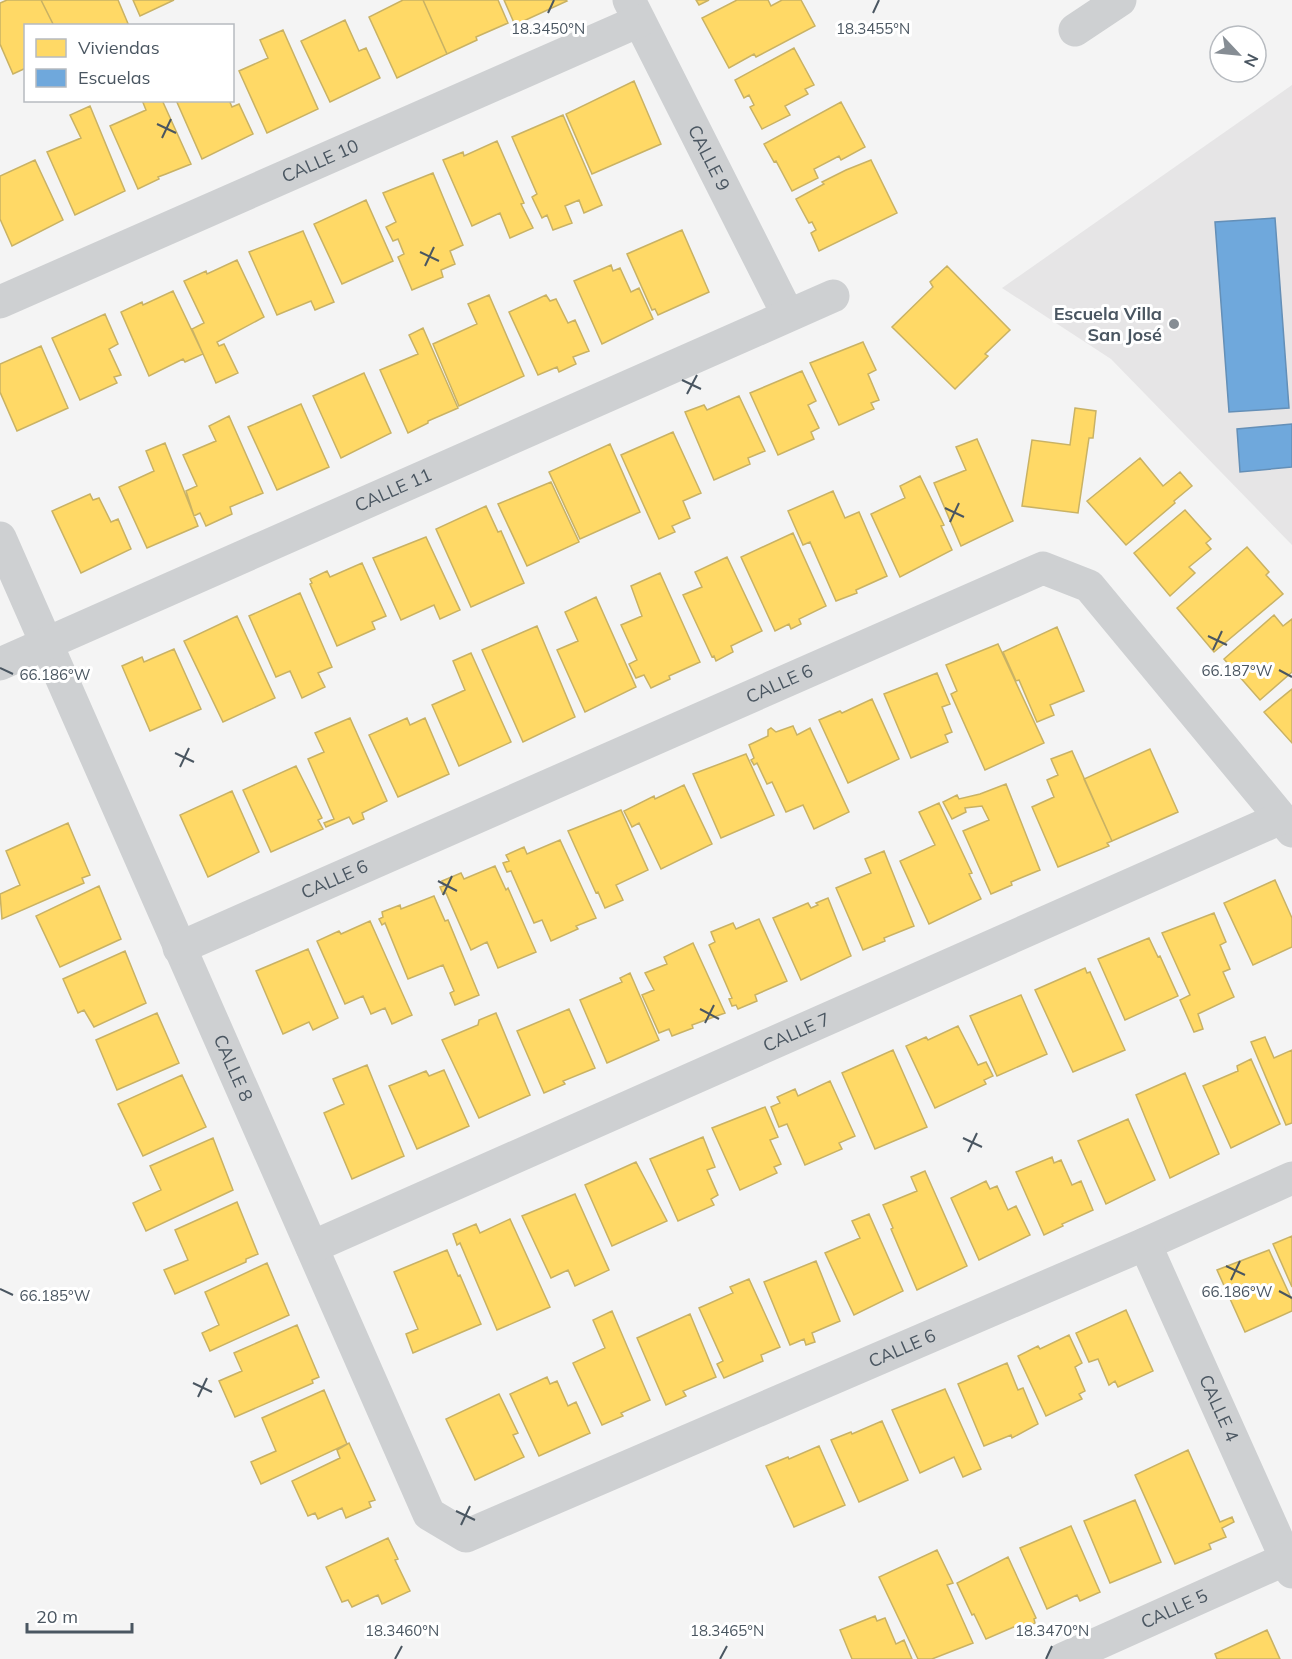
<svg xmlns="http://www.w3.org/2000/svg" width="1292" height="1659" font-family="Mulish,sans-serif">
	<rect width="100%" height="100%" fill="#f4f4f4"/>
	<path fill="#e6e5e6" d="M 1292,85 L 1292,545 L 1111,359 L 1002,288 Z"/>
	<path fill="#ffd966" stroke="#c9b264" stroke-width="1.5" d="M 7,0 L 41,0 L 54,26 L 26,26 L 26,68 L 13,74 L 0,44 L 0,3 Z
		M 41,0 L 118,0 L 129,26 L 54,26 Z
		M 133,0 L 174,0 L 140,16 Z
		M 403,0 L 423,0 L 447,54 L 397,78 L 369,17 Z
		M 423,0 L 498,0 L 508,23 L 476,37 L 477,40 L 447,54 Z
		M 504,0 L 566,0 L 567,1 L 515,25 Z
		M 696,0 L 709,0 L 699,5 Z
		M 737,0 L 768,0 L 771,6 L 782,0 L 801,0 L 815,26 L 756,57 L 754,54 L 729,68 L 702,18 Z
		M 345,20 L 359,51 L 366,48 L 380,78 L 330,102 L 301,41 Z
		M 283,30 L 318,109 L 267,133 L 239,71 L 268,58 L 260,40 Z
		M 794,48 L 814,85 L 805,89 L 808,94 L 785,106 L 790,115 L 762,129 L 750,107 L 754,105 L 749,95 L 744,98 L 735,80 Z
		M 634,81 L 661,144 L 592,174 L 566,114 Z
		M 142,100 L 162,100 L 191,164 L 166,174 L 158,177 L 159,179 L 138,189 L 110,126 L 146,110 Z
		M 176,100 L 229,100 L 232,107 L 239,104 L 253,134 L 202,159 Z
		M 841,102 L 865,147 L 841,160 L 839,156 L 814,169 L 818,178 L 792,191 L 776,161 L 774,162 L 764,144 Z
		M 90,106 L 125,191 L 75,215 L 47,152 L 81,138 L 70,115 Z
		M 563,115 L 602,205 L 584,213 L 579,200 L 565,206 L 572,223 L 553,230 L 547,215 L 542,218 L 532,197 L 537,194 L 512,137 Z
		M 497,141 L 524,203 L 521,204 L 533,228 L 510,238 L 500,213 L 472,226 L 443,160 L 463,152 L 464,156 Z
		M 35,160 L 63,220 L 12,246 L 0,219 L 0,176 Z
		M 871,160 L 897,213 L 819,251 L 811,233 L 816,230 L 812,222 L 809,223 L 796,199 L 824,184 L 822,182 L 846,170 Z
		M 433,173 L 463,245 L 450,251 L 455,264 L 441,270 L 443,277 L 412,290 L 398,257 L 404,254 L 398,239 L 393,241 L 386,227 L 396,222 L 383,193 Z
		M 366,200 L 393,261 L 342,284 L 314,224 Z
		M 682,230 L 709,292 L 658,315 L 655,309 L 652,310 L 627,254 Z
		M 303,231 L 334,302 L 315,310 L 311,301 L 277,315 L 249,252 Z
		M 237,260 L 264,317 L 217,342 L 219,346 L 224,344 L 238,373 L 216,383 L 192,329 L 204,323 L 184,281 L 206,271 L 207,274 Z
		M 611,265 L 613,271 L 620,268 L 631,292 L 639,288 L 653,319 L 602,344 L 574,281 Z
		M 947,266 L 1010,330 L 985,354 L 988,356 L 955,389 L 892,327 L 933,287 L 930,282 Z
		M 173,291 L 203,354 L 185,362 L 183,359 L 149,376 L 121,312 L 142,302 L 143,305 Z
		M 489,295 L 524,376 L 459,406 L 433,344 L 477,324 L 468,304 Z
		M 546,295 L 550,301 L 556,299 L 568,323 L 575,320 L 589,351 L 573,357 L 576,364 L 559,372 L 557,367 L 538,375 L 509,312 Z
		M 105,314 L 118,344 L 109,349 L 121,375 L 114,377 L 117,383 L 80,400 L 52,338 Z
		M 423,328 L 458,408 L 428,421 L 428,423 L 408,433 L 380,370 L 418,354 L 409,335 Z
		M 863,342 L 876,370 L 868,374 L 879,400 L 871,403 L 874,409 L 839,425 L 810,363 Z
		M 41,346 L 68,408 L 17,431 L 0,392 L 0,364 Z
		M 802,371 L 816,401 L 808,405 L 819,428 L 811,432 L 814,439 L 778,455 L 750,393 Z
		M 364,373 L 391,433 L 341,458 L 313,396 Z
		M 739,396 L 765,451 L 748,458 L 750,464 L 714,480 L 685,412 L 704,405 L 707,410 Z
		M 301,404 L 329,467 L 277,490 L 248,427 Z
		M 1075,408 L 1096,411 L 1093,438 L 1089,438 L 1078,513 L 1022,506 L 1032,440 L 1070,445 Z
		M 229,416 L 263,493 L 230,507 L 232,514 L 206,526 L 200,513 L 194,516 L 186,491 L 197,486 L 183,455 L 216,441 L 209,426 Z
		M 673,432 L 701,493 L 683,501 L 690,518 L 672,526 L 675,532 L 659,539 L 621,455 Z
		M 977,439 L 1013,521 L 961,546 L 934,483 L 966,470 L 956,447 Z
		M 165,443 L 198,526 L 147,548 L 119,487 L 154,471 L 146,451 Z
		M 610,444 L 640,512 L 580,539 L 549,472 Z
		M 1140,458 L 1163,486 L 1180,472 L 1192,486 L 1174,501 L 1175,503 L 1126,545 L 1087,501 Z
		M 920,476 L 944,525 L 941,526 L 952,550 L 900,577 L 871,514 L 905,498 L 900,486 Z
		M 551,482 L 579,542 L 527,566 L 498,504 Z
		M 833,491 L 845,518 L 859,512 L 887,576 L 856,590 L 857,593 L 836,601 L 810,542 L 803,545 L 788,511 Z
		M 90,494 L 93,500 L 99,498 L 111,522 L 118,519 L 131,549 L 81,573 L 52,511 Z
		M 486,506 L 498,532 L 501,531 L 524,583 L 471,607 L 436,529 Z
		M 1185,510 L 1211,539 L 1206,543 L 1211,549 L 1189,567 L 1195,573 L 1170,596 L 1134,553 Z
		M 793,533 L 826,606 L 799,619 L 801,624 L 791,629 L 789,624 L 775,631 L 741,557 Z
		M 426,537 L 460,610 L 440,619 L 434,605 L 401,620 L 373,558 Z
		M 1247,547 L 1269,572 L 1266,575 L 1283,594 L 1214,652 L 1177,608 Z
		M 727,557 L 762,631 L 731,646 L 733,652 L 716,661 L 714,656 L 712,657 L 683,595 L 702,587 L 695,572 Z
		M 362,563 L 386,616 L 372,622 L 375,629 L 337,646 L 310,584 L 312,583 L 310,579 L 327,571 L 330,577 Z
		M 660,573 L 700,662 L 669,676 L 670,679 L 651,688 L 644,675 L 636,678 L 629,664 L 637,660 L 621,625 L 642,616 L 631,586 Z
		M 300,593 L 332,667 L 318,673 L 325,687 L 302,698 L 290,671 L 276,677 L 249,616 Z
		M 596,597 L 636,687 L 585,712 L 557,650 L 578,641 L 565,612 Z
		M 1274,615 L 1283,626 L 1292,619 L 1292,672 L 1260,700 L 1224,659 Z
		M 237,616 L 275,698 L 223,722 L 184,641 Z
		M 537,626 L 575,717 L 523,742 L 482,650 Z
		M 1057,627 L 1084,691 L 1050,705 L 1054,715 L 1037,722 L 1019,680 L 1016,681 L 1003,652 Z
		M 998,644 L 1044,743 L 985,770 L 951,694 L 957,691 L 946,665 Z
		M 174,649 L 201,709 L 150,731 L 122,666 L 142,657 L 144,662 Z
		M 471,653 L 511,742 L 459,766 L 432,705 L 465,690 L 453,661 Z
		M 937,673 L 950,704 L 942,707 L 952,732 L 945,735 L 948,742 L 911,758 L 884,694 Z
		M 1292,689 L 1292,743 L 1264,712 Z
		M 872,699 L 899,759 L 848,783 L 819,720 L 840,711 L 842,713 Z
		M 350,718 L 387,801 L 362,813 L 364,819 L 353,824 L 349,817 L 326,827 L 324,823 L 334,819 L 308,759 L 324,752 L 315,733 Z
		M 407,718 L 410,725 L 425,718 L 449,774 L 398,797 L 369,735 Z
		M 793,726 L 797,735 L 810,728 L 849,812 L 814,829 L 803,805 L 786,812 L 772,782 L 767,784 L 757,763 L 754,765 L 751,760 L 754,758 L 749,745 L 768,736 L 768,730 L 771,728 L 776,732 Z
		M 1150,749 L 1178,812 L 1112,841 L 1084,779 Z
		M 1072,751 L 1112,841 L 1107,843 L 1109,846 L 1058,867 L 1032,807 L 1054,797 L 1047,780 L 1058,775 L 1051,759 Z
		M 746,754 L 774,815 L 721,838 L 693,774 Z
		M 296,766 L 322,818 L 318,820 L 323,829 L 271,852 L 243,790 Z
		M 1006,784 L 1040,870 L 1011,882 L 1012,885 L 991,894 L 963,831 L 989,820 L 982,806 L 965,808 L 966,812 L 952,819 L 943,802 L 957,795 L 959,799 L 980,794 Z
		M 684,785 L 712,844 L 661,869 L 639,823 L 632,827 L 624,811 L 654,796 L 655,799 Z
		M 232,791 L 259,852 L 208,877 L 180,815 Z
		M 939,803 L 972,873 L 969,874 L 981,899 L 929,924 L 900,861 L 935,845 L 919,812 Z
		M 621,810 L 648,870 L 616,885 L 623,900 L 605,908 L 598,892 L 596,893 L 568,831 Z
		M 68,823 L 90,875 L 82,878 L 84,883 L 2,919 L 0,894 L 20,885 L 6,851 Z
		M 560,840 L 596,918 L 576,926 L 578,929 L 551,941 L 542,920 L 534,923 L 511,871 L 507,872 L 503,863 L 509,861 L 506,855 L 524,847 L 527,854 Z
		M 884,851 L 914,926 L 884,938 L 885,941 L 863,950 L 836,888 L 871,873 L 865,859 Z
		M 495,866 L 506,890 L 508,888 L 536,952 L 498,968 L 487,942 L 471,950 L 446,893 L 443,894 L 440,887 L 444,886 L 442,881 L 461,873 L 464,879 Z
		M 1275,880 L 1292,918 L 1292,947 L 1253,965 L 1224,903 Z
		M 99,886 L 121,939 L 60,967 L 36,916 Z
		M 434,896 L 445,921 L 448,920 L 479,995 L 455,1005 L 450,993 L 454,991 L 443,965 L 408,979 L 385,923 L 382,925 L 379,919 L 383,917 L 382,912 L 400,905 L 401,909 Z
		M 828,898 L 851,956 L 801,980 L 773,918 L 808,903 L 811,908 L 818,905 L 816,903 Z
		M 1214,913 L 1226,942 L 1220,945 L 1230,969 L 1223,972 L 1234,997 L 1198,1014 L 1203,1029 L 1194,1032 L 1180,1000 L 1190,995 L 1162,933 Z
		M 759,919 L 787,981 L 755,995 L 757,1001 L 738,1009 L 736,1005 L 732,1006 L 729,999 L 732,998 L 709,945 L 715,942 L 711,932 L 733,923 L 736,929 Z
		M 370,921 L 412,1015 L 392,1024 L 385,1008 L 371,1014 L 363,996 L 345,1004 L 317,941 L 339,931 L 341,934 Z
		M 1149,938 L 1158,957 L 1160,956 L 1178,996 L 1125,1020 L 1098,959 Z
		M 693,943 L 725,1013 L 692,1025 L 693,1028 L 672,1036 L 669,1029 L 659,1033 L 642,995 L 654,990 L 645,973 L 667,964 L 664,957 Z
		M 308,949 L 338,1018 L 313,1030 L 309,1022 L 283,1034 L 256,971 Z
		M 125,951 L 146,1003 L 94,1027 L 84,1010 L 78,1013 L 63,979 Z
		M 1085,968 L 1087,973 L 1090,972 L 1125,1050 L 1073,1072 L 1035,990 Z
		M 630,973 L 659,1040 L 607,1063 L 580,1000 L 622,982 L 620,978 Z
		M 1021,995 L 1047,1054 L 997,1076 L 970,1016 Z
		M 569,1009 L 595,1068 L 563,1081 L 565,1084 L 544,1093 L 517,1031 Z
		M 157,1013 L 179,1063 L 117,1090 L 96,1040 Z
		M 496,1013 L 530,1095 L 479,1118 L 442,1040 L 478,1025 L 479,1020 Z
		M 958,1026 L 978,1065 L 986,1062 L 993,1076 L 984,1080 L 986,1084 L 935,1108 L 906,1046 L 926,1037 L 928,1040 Z
		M 1265,1037 L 1274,1058 L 1292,1050 L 1292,1123 L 1286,1125 L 1251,1042 Z
		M 893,1050 L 927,1127 L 875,1149 L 842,1073 Z
		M 1251,1059 L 1280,1124 L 1231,1148 L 1203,1086 L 1238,1071 L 1237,1066 Z
		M 367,1065 L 404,1156 L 352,1179 L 324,1113 L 344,1104 L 333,1079 Z
		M 444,1070 L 469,1126 L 417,1149 L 389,1086 L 426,1071 L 429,1076 Z
		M 1185,1073 L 1219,1154 L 1170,1178 L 1136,1095 Z
		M 182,1075 L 206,1127 L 143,1156 L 118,1104 Z
		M 830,1081 L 855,1136 L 839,1143 L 842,1149 L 805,1165 L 787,1124 L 779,1127 L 771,1107 L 780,1103 L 777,1097 L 795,1089 L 798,1096 Z
		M 765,1107 L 778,1137 L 770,1140 L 781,1164 L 774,1167 L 777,1173 L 740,1190 L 712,1128 Z
		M 1128,1119 L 1155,1180 L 1106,1204 L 1078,1141 Z
		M 703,1137 L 715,1167 L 707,1170 L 718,1195 L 711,1199 L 714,1205 L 678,1221 L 650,1159 Z
		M 213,1138 L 233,1190 L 146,1231 L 133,1203 L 161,1190 L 150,1166 Z
		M 1052,1157 L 1054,1163 L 1061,1160 L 1072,1185 L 1081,1181 L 1093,1210 L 1062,1224 L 1063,1226 L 1044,1235 L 1016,1172 Z
		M 636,1162 L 667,1221 L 612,1246 L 585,1185 Z
		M 925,1171 L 967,1266 L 917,1290 L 891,1229 L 893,1228 L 883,1205 L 917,1191 L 911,1177 Z
		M 986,1181 L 990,1189 L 997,1186 L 1008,1210 L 1016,1206 L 1030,1235 L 979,1260 L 951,1198 Z
		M 575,1194 L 609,1270 L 575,1286 L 568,1270 L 551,1278 L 522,1216 Z
		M 237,1202 L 258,1254 L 246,1259 L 246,1262 L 175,1294 L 164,1270 L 188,1260 L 175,1230 Z
		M 869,1214 L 903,1291 L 854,1315 L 825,1253 L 860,1238 L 852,1221 Z
		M 510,1219 L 550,1307 L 497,1330 L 460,1243 L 457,1245 L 453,1234 L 476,1224 L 480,1233 Z
		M 1292,1236 L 1292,1287 L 1273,1244 Z
		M 447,1250 L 458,1276 L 460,1275 L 481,1324 L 413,1353 L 406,1334 L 418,1329 L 394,1272 Z
		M 1269,1250 L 1292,1300 L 1292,1311 L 1245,1332 L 1217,1270 Z
		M 816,1261 L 840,1321 L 812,1333 L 815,1342 L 806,1345 L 804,1339 L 790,1345 L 764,1282 Z
		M 267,1263 L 289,1315 L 210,1351 L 202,1333 L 219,1325 L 205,1292 Z
		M 749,1279 L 780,1347 L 761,1355 L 763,1361 L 724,1378 L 717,1364 L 723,1361 L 699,1308 L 733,1293 L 730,1287 Z
		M 1126,1310 L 1153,1371 L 1118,1387 L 1115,1381 L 1109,1385 L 1098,1359 L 1089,1362 L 1076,1333 Z
		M 612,1311 L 650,1400 L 621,1413 L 623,1416 L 602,1425 L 573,1363 L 605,1348 L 593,1320 Z
		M 690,1314 L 716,1377 L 683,1391 L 686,1396 L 666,1405 L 637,1338 Z
		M 297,1325 L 319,1377 L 312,1380 L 313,1383 L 235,1417 L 219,1381 L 242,1371 L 234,1353 Z
		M 1069,1335 L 1082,1363 L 1075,1367 L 1085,1391 L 1079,1394 L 1082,1399 L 1046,1416 L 1018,1356 L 1038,1346 L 1040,1349 Z
		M 1007,1363 L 1018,1390 L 1023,1388 L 1038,1424 L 1012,1438 L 1011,1435 L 984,1446 L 958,1384 Z
		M 547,1377 L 550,1384 L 557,1381 L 568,1406 L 576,1402 L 590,1433 L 539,1456 L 510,1394 Z
		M 945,1389 L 981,1469 L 963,1477 L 954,1457 L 920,1473 L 892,1410 Z
		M 324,1390 L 347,1444 L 261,1484 L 251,1462 L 276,1451 L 262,1418 Z
		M 499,1394 L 518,1433 L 513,1435 L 524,1457 L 475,1480 L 446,1419 Z
		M 882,1421 L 908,1480 L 859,1502 L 831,1440 L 851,1432 L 852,1434 Z
		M 349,1443 L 375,1500 L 369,1502 L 371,1507 L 346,1518 L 342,1508 L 318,1519 L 315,1513 L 308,1516 L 292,1481 L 340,1458 L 337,1450 Z
		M 819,1446 L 845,1505 L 794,1527 L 766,1466 L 788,1457 L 789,1459 Z
		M 1188,1450 L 1220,1522 L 1232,1517 L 1234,1522 L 1222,1528 L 1226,1537 L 1209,1544 L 1211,1549 L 1175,1564 L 1135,1475 Z
		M 1135,1500 L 1161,1562 L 1110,1583 L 1084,1521 Z
		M 1071,1526 L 1100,1592 L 1080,1601 L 1077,1595 L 1047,1609 L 1020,1548 Z
		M 388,1538 L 398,1559 L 395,1560 L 410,1591 L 382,1604 L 378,1595 L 352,1607 L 348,1600 L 342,1602 L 326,1567 Z
		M 937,1550 L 953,1583 L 947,1585 L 973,1643 L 932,1659 L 918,1659 L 879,1577 Z
		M 1008,1557 L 1036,1618 L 1034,1619 L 1035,1623 L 1018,1631 L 1016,1626 L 986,1639 L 974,1614 L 972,1615 L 957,1583 Z
		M 875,1616 L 877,1621 L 885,1618 L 896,1644 L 904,1640 L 912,1659 L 852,1659 L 840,1630 Z
		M 1267,1630 L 1280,1659 L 1217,1659 L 1215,1654 Z"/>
	<path fill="#6fa8dc" stroke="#648fb7" stroke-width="1.5" d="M 1275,218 L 1289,408 L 1229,412 L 1215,222 Z
		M 1292,424 L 1292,467 L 1240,472 L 1237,429 Z"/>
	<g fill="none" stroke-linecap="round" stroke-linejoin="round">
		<g stroke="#ced0d2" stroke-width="33">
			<path id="s1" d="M 629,0 L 788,315"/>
			<path d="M 1075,30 L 1120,0"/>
			<path id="s2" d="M 0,302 L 639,21"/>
			<path id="s3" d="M 0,538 L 429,1514 L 466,1536 L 1145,1244 L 1292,1178"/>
			<path id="s4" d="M 0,664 L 833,296"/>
			<path id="s5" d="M 179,948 L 1043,568 L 1089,586 L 1292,831"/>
			<path id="s6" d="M 1145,1244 L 1292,1572"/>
			<path id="s7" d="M 312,1247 L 1281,818"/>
			<path id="s8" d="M 1063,1659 L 1286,1559"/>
		</g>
	</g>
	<path fill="none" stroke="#4a5661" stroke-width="2" d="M 548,13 L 554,0M 873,13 L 879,0M 157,124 L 176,133M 162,138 L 171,119M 420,252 L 439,261M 425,266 L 434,247M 682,380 L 701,389M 687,394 L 697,375M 945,508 L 964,517M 950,522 L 959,503M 1208,636 L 1227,645M 1213,650 L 1222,631M 0,668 L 13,674M 1279,670 L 1292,677M 175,753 L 194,762M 180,767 L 189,748M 438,881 L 457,891M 443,895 L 452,876M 700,1009 L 719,1019M 705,1023 L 714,1005M 963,1138 L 982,1147M 968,1152 L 977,1133M 1226,1266 L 1245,1275M 1231,1280 L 1240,1261M 0,1289 L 13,1295M 1279,1291 L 1292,1298M 193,1383 L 212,1392M 198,1397 L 207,1378M 456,1511 L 475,1520M 461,1525 L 470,1506M 395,1659 L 402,1646M 720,1659 L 727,1646M 1046,1659 L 1052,1646"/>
	<circle fill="#868d94" stroke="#fff" stroke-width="2" cx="1174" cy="324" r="6"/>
	<g text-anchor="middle" stroke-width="6" stroke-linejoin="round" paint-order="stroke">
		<g font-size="18" fill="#4a5661" stroke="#fff">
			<text dy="6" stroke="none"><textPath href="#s1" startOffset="177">CALLE 9</textPath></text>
			<text dy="6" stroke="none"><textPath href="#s2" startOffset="350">CALLE 10</textPath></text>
			<text dy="6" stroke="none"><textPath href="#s4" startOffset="430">CALLE 11</textPath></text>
			<text dy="6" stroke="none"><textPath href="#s5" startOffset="656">CALLE 6</textPath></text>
			<text dy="6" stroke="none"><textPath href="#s5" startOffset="170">CALLE 6</textPath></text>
			<text dy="6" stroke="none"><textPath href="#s7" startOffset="530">CALLE 7</textPath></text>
			<text dy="6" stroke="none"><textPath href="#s3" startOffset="579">CALLE 8</textPath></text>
			<text dy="6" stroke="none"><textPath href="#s3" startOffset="1584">CALLE 6</textPath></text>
			<text dy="6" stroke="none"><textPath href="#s6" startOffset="180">CALLE 4</textPath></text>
			<text dy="6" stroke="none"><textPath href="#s8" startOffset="122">CALLE 5</textPath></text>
		</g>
		<g font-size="18" font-weight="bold" fill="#4a5661" stroke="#fff" text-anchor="end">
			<text x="1162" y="320">Escuela Villa<tspan x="1162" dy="21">San José</tspan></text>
		</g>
	</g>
	<g font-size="15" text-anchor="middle" fill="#4a5661" stroke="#fff" stroke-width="6" stroke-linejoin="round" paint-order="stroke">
		<text x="873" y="34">18.3455°N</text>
		<text x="548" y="34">18.3450°N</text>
		<text x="1237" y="676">66.187°W</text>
		<text x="55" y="680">66.186°W</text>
		<text x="1237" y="1297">66.186°W</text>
		<text x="55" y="1301">66.185°W</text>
		<text x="402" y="1636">18.3460°N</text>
		<text x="727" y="1636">18.3465°N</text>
		<text x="1052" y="1636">18.3470°N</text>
	</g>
	<rect x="24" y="24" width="210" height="78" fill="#ffffff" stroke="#b7bbc0" stroke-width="1.5"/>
	<rect x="36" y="39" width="30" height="18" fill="#ffd966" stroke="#b7bbc0" stroke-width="1.5"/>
	<text x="78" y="54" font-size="18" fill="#4a5661">Viviendas</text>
	<rect x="36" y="69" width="30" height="18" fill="#6fa8dc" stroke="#b7bbc0" stroke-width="1.5"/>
	<text x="78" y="84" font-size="18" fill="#4a5661">Escuelas</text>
	<g transform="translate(1238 54) rotate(116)"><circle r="28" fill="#ffffff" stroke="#b7bbc0" stroke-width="1.5"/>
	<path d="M0-4.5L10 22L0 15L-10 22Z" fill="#868d94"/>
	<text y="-9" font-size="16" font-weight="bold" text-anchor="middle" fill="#4a5661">N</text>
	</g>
	<path d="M27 1623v9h105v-9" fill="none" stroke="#4a5661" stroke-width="3"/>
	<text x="36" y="1623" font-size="18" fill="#4a5661" stroke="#ffffff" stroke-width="4.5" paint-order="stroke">20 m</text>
</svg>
